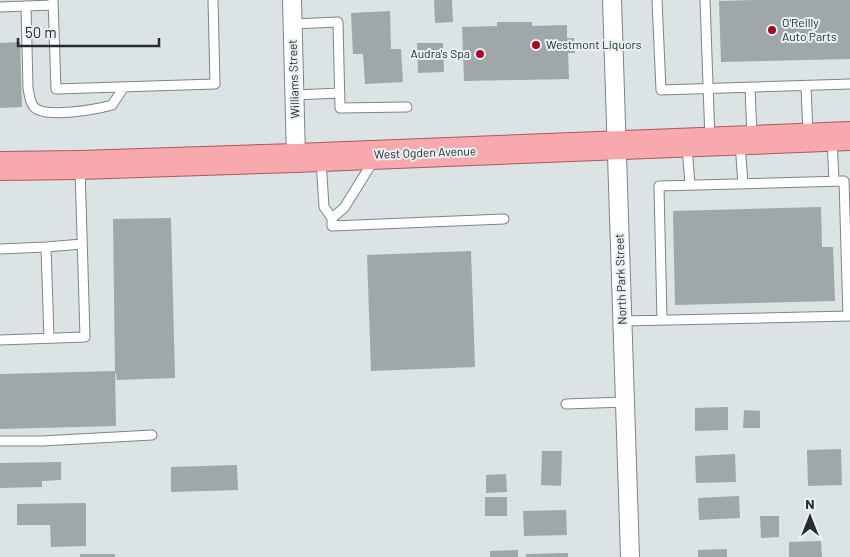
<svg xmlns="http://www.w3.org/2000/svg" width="850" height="557" font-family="Barlow,sans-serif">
	<rect width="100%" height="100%" fill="#dbe3e5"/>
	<path fill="#9fa7a9" d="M 434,0 L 452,0 L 453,22 L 435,23 Z
		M 753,0 L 850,0 L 850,59 L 721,62 L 719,1 Z
		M 390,11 L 391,49 L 401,49 L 403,82 L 365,84 L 363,54 L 353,54 L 351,13 Z
		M 497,22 L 532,22 L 532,26 L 567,25 L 567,38 L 574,38 L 575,53 L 568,53 L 569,79 L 464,81 L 462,27 L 497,26 Z
		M 20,42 L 22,107 L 0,108 L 0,43 Z
		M 417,43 L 443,43 L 444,72 L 418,73 Z
		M 821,207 L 822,247 L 833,247 L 835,301 L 675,305 L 673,211 Z
		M 171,218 L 175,378 L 117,380 L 115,371 L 113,219 Z
		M 471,251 L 475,367 L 371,371 L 367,255 Z
		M 115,371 L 116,426 L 0,429 L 0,374 Z
		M 728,407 L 728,430 L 695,431 L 695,408 Z
		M 744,410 L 760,411 L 760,428 L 743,428 Z
		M 841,449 L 842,485 L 808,486 L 807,450 Z
		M 542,451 L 562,451 L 561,486 L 541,485 Z
		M 735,454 L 736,482 L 696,483 L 695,456 Z
		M 61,462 L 61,480 L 42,481 L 42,487 L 0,488 L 0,463 Z
		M 237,465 L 238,490 L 171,492 L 171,467 Z
		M 506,474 L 507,492 L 486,493 L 486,475 Z
		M 739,496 L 740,518 L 699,520 L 698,498 Z
		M 485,497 L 507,497 L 507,516 L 485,516 Z
		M 86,503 L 86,546 L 51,547 L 50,525 L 17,525 L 17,504 Z
		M 566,510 L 567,535 L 524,536 L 523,511 Z
		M 760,516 L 779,516 L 779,537 L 761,538 Z
		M 821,541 L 822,557 L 789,557 L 789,542 Z
		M 727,549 L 727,557 L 698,557 L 698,550 Z
		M 518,550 L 518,557 L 490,557 L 490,551 Z
		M 568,553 L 568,557 L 526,557 L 526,554 Z
		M 80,554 L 115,554 L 115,557 L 80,557 Z"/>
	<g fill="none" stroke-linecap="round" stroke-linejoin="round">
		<g stroke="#7e8587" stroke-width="11">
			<path id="service" d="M 53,0 L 56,89 L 215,84 L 213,0
				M 657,0 L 661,90 L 850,84
				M 705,0 L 710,140
				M 26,6 L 28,88 C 29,94 30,103 34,107 C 45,119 98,109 112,105 L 124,87
				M 0,7 L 53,5
				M 293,24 L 338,22 L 340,108 L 407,107
				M 806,86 L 808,135
				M 750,87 L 752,137
				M 295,95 L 340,93
				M 832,139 L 834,181
				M 740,143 L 743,184
				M 687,146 L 690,185
				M 321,160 L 324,207 L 332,218 L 344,208 L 372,163 L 375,161
				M 332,218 L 332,226 L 504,219
				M 46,247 L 49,338
				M 0,249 L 46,247 L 82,244
				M 662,320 L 659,186 L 844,181 L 848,316
				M 622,321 L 850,316
				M 0,340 L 85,337 L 80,167
				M 566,404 L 625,402
				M 0,441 L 42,441 L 152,435"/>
		</g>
		<g stroke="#7e8587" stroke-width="20">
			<path id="minor" d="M 292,0 L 296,158
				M 612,0 L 630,557"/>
		</g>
		<g stroke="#ac585d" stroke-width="30">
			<path id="primary" d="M 0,166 L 80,165 L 296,158 L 850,136"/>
		</g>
		<use href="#service" stroke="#fff" stroke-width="9"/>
		<use href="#minor" stroke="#fff" stroke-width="18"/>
		<use href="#primary" stroke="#f8a9ad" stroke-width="28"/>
	</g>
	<g fill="#a4082c" stroke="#e8f1f3" stroke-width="2">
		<circle cx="772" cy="30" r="5"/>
		<circle cx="536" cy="45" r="5"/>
		<circle cx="480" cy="54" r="5"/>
	</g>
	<g text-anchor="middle" stroke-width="4" stroke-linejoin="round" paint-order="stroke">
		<g font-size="12" fill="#292c2d" stroke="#e8f1f3" text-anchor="start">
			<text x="782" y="27">O'Reilly<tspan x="782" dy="14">Auto Parts</tspan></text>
			<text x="546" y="49">Westmont Liquors</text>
			<text x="470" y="58" text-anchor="end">Audra's Spa</text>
		</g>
		<g font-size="12" fill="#292c2d" stroke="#e8f1f3">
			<text transform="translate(294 79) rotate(-92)" y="4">Williams Street</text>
			<text transform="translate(425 153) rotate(-2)" y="4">West Ogden Avenue</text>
			<text transform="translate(621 279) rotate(-92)" y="4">North Park Street</text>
		</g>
	</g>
	<g transform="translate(810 517)" stroke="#e8f1f3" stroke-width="4" paint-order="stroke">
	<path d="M0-4L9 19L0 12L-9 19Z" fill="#292c2d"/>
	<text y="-8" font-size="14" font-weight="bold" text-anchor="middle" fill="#292c2d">N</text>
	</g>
	<path d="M18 38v8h141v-8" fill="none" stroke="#292c2d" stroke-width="2.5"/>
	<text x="25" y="38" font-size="15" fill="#292c2d" stroke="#e8f1f3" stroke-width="4" paint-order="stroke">50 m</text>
</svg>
